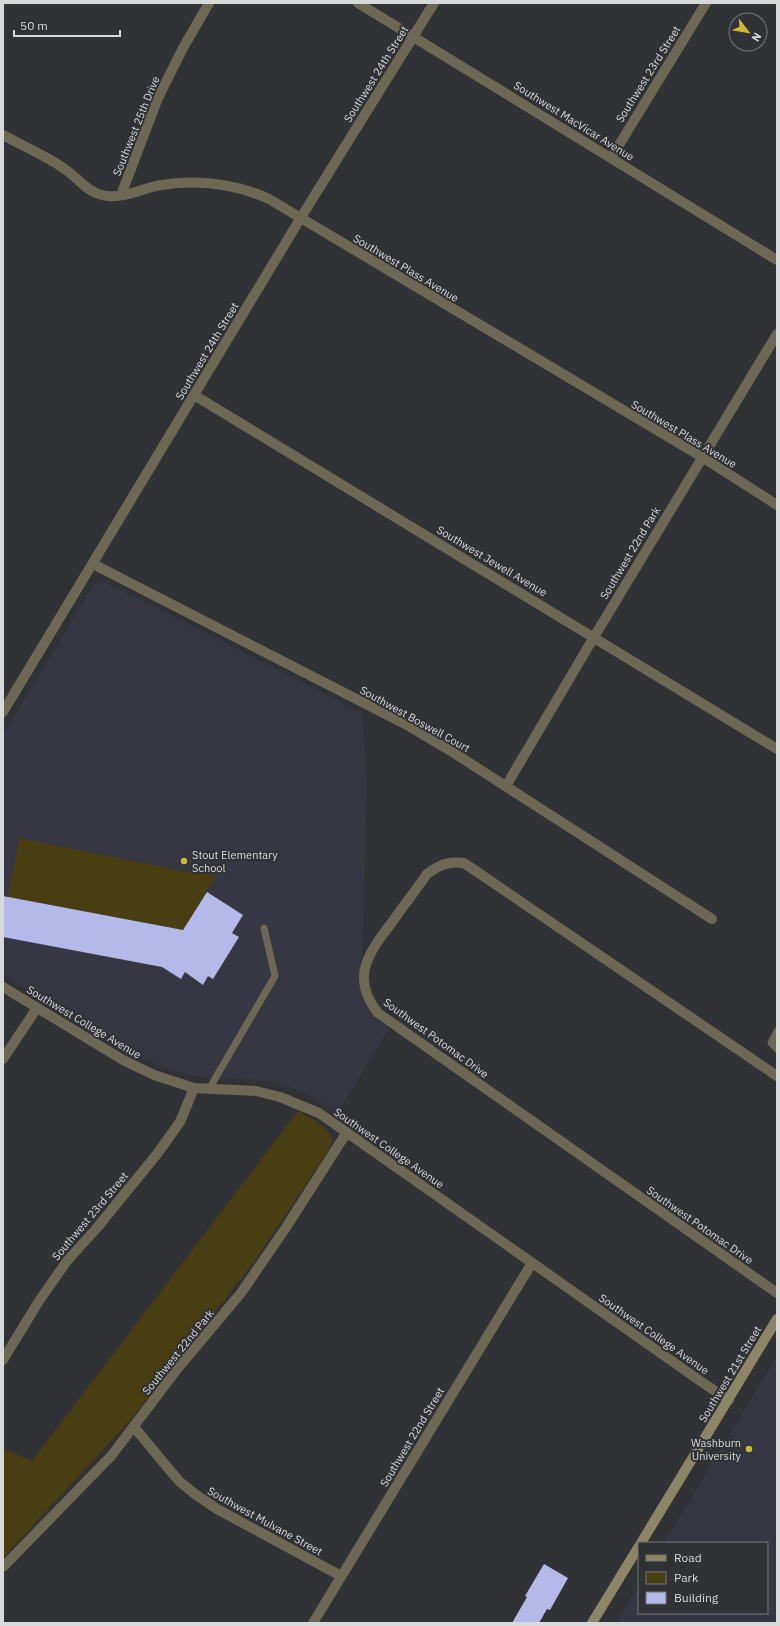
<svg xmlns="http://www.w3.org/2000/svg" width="780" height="1626" font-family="'IBM Plex Sans',sans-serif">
	<rect width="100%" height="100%" fill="#313236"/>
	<path fill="#363742" d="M 103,582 L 111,585 L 362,713 L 367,780 L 363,941 L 359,981 L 362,998 L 373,1016 L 389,1029 L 338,1112 L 303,1092 L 284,1085 L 262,1080 L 194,1076 L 165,1067 L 136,1056 L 3,975 L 3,734 L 95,583 Z
		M 777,1356 L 777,1623 L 616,1623 L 639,1584 L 639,1613 L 767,1613 L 767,1543 L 664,1543 Z"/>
	<path fill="#483e11" d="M 19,838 L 198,874 L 208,874 L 216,876 L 183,930 L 8,897 Z
		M 298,1111 C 308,1117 333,1128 332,1142 C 332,1146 327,1152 325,1156 L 253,1263 L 133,1417 L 3,1558 L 3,1449 L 32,1461 Z"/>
	<path fill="#b4b9e9" d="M 207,892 L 243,915 L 232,933 L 239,937 L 213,979 L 208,976 L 203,985 L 185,972 L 181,979 L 162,967 L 3,937 L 3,896 L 183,930 Z
		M 544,1564 L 568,1578 L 550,1610 L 547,1609 L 539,1623 L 512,1623 L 527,1597 L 525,1596 Z"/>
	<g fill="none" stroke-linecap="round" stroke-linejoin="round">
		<path stroke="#6d6854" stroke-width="7" d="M 777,1031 L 771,1043 L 777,1049
			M 209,1089 L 275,976 L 264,928"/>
		<path stroke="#6d6854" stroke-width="10" d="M 358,3 L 777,260
			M 3,135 C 23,146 44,155 62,167 C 78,177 88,195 108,196 C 126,198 143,188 161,185 C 199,179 234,183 269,199 L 702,457 L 777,505
			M 611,158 L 706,3
			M 121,195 L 158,98 L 183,48 L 209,3
			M 194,395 L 777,749
			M 93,564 L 407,725 L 454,753 L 712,919
			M 3,712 L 300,219 L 434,3
			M 506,786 L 594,637 L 777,334
			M 3,987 L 123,1060 L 154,1075 L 194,1088 L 256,1091 L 280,1097 L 319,1113 L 706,1385 L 729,1400
			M 3,1059 L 37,1008
			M 777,1076 L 464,863 C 448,861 439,865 427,874 C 416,890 404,905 393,921 C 370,951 349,977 378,1013 L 777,1293
			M 3,1360 L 39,1301 L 67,1261 L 96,1229 L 157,1154 L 180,1122 L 194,1088
			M 134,1427 L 168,1468 L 180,1482 L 195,1494 L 217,1509 L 341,1576
			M 3,1567 L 112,1455 L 178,1368 L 241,1293 L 285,1229 L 347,1132
			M 313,1623 L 532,1263"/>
		<path stroke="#8d8666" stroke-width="10" d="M 641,1543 L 777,1319
			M 592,1623 L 639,1546"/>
	</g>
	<g fill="#d1b736" stroke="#313236" stroke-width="1.5">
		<circle cx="184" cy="861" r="4"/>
		<circle cx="749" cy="1449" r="4"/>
	</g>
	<g text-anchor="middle" stroke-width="4" stroke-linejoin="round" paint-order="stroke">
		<g font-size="11" fill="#d8d9db" stroke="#313236">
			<text transform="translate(376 74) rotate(-58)" y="4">Southwest 24th Street</text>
			<text transform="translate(648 74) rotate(-58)" y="4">Southwest 23rd Street</text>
			<text transform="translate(574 121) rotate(32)" y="4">Southwest MacVicar Avenue</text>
			<text transform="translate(136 126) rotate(-68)" y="4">Southwest 25th Drive</text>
			<text transform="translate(406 268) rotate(31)" y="4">Southwest Plass Avenue</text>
			<text transform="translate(207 351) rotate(-59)" y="4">Southwest 24th Street</text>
			<text transform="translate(684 434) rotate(31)" y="4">Southwest Plass Avenue</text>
			<text transform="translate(630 553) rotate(-59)" y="4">Southwest 22nd Park</text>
			<text transform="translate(492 561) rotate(31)" y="4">Southwest Jewell Avenue</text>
			<text transform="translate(415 719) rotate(29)" y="4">Southwest Boswell Court</text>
			<text transform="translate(84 1022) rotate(31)" y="4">Southwest College Avenue</text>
			<text transform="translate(436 1038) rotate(36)" y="4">Southwest Potomac Drive</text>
			<text transform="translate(389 1148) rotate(35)" y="4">Southwest College Avenue</text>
			<text transform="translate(90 1216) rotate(-50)" y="4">Southwest 23rd Street</text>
			<text transform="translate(700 1225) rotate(35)" y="4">Southwest Potomac Drive</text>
			<text transform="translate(654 1334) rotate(35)" y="4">Southwest College Avenue</text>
			<text transform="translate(178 1352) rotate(-51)" y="4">Southwest 22nd Park</text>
			<text transform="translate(730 1374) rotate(-59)" y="4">Southwest 21st Street</text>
			<text transform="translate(412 1437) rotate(-59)" y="4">Southwest 22nd Street</text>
			<text transform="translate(265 1521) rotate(29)" y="4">Southwest Mulvane Street</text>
		</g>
		<g font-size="11" fill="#d8d9db" stroke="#313236" text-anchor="start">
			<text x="192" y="859">Stout Elementary<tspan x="192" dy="13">School</tspan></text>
			<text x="741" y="1447" text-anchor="end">Washburn<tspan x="741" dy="13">University</tspan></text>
		</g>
	</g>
	<rect width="780" height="1626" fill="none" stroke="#d8d9db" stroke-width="8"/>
	<rect x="638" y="1542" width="130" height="72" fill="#313236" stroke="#747578"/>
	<rect x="646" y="1555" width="20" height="6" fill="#8d8666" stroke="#747578"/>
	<text x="674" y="1562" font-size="12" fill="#d8d9db">Road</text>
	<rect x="646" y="1572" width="20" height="12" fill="#483e11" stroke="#747578"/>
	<text x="674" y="1582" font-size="12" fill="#d8d9db">Park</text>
	<rect x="646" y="1592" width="20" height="12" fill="#b4b9e9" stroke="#747578"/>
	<text x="674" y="1602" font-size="12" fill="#d8d9db">Building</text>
	<g transform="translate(748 32) rotate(121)"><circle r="19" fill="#313236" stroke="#747578"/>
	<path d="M0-3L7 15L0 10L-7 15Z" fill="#d1b736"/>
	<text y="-6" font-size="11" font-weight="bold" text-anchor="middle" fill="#d8d9db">N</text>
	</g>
	<path d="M14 30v6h106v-6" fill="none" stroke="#d8d9db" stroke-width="2"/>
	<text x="20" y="30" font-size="12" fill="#d8d9db" stroke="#313236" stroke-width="3" paint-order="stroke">50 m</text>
</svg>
